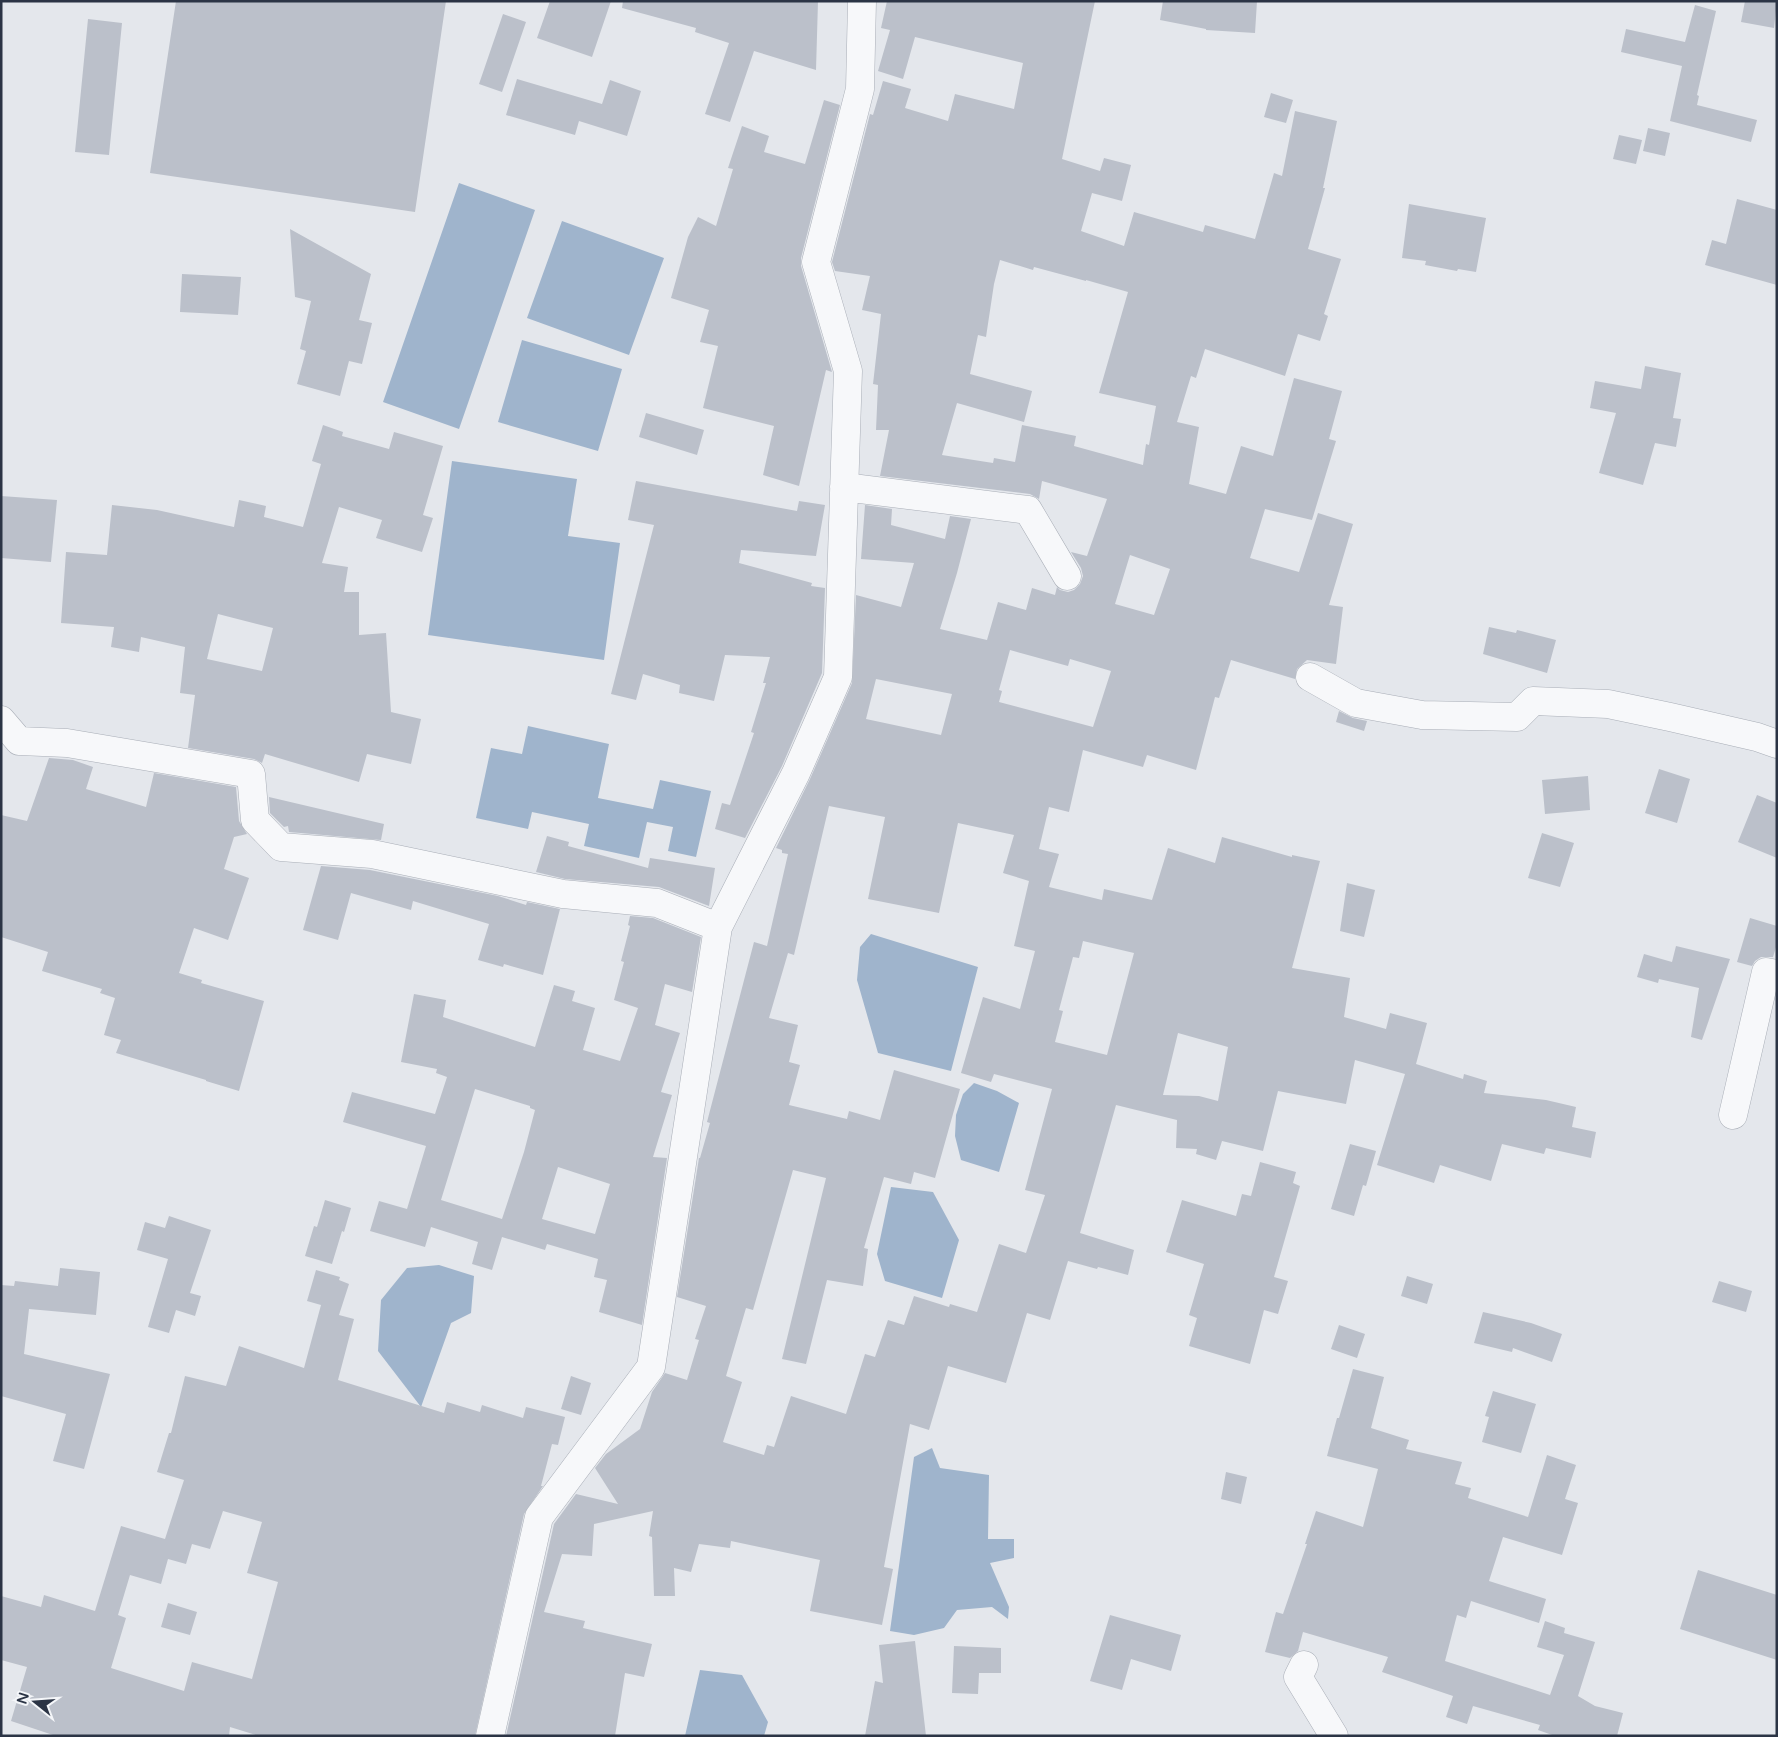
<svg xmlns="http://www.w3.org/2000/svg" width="1778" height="1737" font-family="'Varela Round',sans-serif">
	<rect width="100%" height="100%" fill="#e4e7ec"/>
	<path fill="#9fb4cc" d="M 459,183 L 535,210 L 459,429 L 383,402 Z
		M 562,221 L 664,258 L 629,355 L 527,318 Z
		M 522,340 L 622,369 L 598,451 L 498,422 Z
		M 452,461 L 577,479 L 568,536 L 620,543 L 604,660 L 428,635 Z
		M 528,726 L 609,744 L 598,798 L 653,809 L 660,780 L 711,791 L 696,857 L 668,851 L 673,827 L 647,822 L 639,858 L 584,846 L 589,824 L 532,812 L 528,829 L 476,818 L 491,748 L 522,754 Z
		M 871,934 L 978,967 L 951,1071 L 878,1053 L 857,980 L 860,947 Z
		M 974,1083 L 997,1091 L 1019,1103 L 999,1172 L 961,1160 L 955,1136 L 956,1115 L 963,1094 Z
		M 891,1187 L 933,1192 L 959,1240 L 942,1298 L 885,1281 L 877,1254 Z
		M 439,1265 L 474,1276 L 471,1313 L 451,1323 L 421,1407 L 378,1351 L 381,1300 L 407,1268 Z
		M 932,1448 L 940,1468 L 989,1475 L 988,1539 L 1014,1539 L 1014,1558 L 990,1563 L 1009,1607 L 1008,1619 L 992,1607 L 957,1610 L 944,1628 L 914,1635 L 890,1631 L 914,1457 Z
		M 700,1670 L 742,1675 L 768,1722 L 764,1736 L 685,1736 Z"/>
	<path fill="#bbc0ca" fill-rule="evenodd" d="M 176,1 L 446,1 L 415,212 L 150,173 Z
		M 550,1 L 611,1 L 592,57 L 537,38 Z
		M 623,1 L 818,1 L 816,70 L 754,51 L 730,122 L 705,114 L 729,43 L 695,32 L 696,28 L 622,8 Z
		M 887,1 L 1095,1 L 1062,159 L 1100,171 L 1104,158 L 1131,165 L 1122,201 L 1092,193 L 1081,231 L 1124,246 L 1134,212 L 1203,232 L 1205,225 L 1255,239 L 1274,173 L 1282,176 L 1295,111 L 1337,121 L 1323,188 L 1325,188 L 1308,249 L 1341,259 L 1324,314 L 1328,316 L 1320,341 L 1298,334 L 1285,376 L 1205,349 L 1196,378 L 1191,376 L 1177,422 L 1199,427 L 1189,484 L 1226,494 L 1241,446 L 1273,456 L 1294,378 L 1342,391 L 1329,439 L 1336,441 L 1312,520 L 1265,509 L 1250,558 L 1299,572 L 1318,513 L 1353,524 L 1329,605 L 1343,607 L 1336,664 L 1307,660 L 1297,669 L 1295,679 L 1231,660 L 1219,698 L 1215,697 L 1196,770 L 1147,755 L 1143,767 L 1083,750 L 1069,812 L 1049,807 L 1039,849 L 1059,854 L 1049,887 L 1102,900 L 1104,889 L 1152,900 L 1168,848 L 1215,863 L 1222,837 L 1292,857 L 1292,855 L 1320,861 L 1292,968 L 1350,978 L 1344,1017 L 1386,1029 L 1390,1013 L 1427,1023 L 1416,1064 L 1463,1079 L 1464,1074 L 1487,1081 L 1484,1093 L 1546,1100 L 1576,1107 L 1572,1127 L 1596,1132 L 1591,1158 L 1546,1148 L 1544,1154 L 1502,1144 L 1491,1181 L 1440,1165 L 1434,1183 L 1377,1165 L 1405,1074 L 1355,1060 L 1346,1104 L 1278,1091 L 1263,1151 L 1222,1141 L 1216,1160 L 1196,1154 L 1197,1149 L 1176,1148 L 1177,1120 L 1116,1105 L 1080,1233 L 1134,1250 L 1128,1275 L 1098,1267 L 1097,1269 L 1068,1261 L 1050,1320 L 1027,1313 L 1006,1383 L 948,1366 L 929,1430 L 910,1424 L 884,1567 L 893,1569 L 882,1625 L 810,1611 L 820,1560 L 731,1541 L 730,1548 L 699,1544 L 691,1572 L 674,1568 L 675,1596 L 654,1596 L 652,1537 L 649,1536 L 653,1511 L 594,1524 L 592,1556 L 562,1554 L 544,1612 L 585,1621 L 583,1628 L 652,1644 L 644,1677 L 625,1673 L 615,1736 L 506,1736 L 554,1524 L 576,1494 L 618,1504 L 595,1468 L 606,1454 L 640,1429 L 652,1392 L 665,1373 L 687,1380 L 699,1340 L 695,1339 L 706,1306 L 677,1297 L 699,1158 L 700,1158 L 710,1123 L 707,1122 L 754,942 L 767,946 L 788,854 L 782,853 L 782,850 L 776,848 L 810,779 L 852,683 L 856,595 L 901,607 L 914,563 L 861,559 L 865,505 L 892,509 L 891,525 L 945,539 L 950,516 L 971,519 L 957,573 L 940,629 L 987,640 L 998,602 L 1026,610 L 1032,588 L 1055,595 L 1057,587 L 1060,590 L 1068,592 L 1074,590 L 1080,584 L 1083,576 L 1081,568 L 1071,552 L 1087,556 L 1107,499 L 1042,481 L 1039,499 L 1030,494 L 880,476 L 889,430 L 876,430 L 878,385 L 873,384 L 881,314 L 862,310 L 870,276 L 835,271 L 832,262 L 870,114 L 873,115 L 883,81 L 911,89 L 905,108 L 948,121 L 955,94 L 1014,109 L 1023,63 L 915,37 L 903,79 L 878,71 L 890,30 L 881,28 ZM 1000,260 L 1033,270 L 1034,267 L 1086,281 L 1086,280 L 1128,292 L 1099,393 L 1156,406 L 1149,445 L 1146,444 L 1143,465 L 1074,446 L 1076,436 L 1022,425 L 1015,462 L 994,458 L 993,463 L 942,455 L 957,403 L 1024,422 L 1032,391 L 970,374 L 978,335 L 986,337 L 994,284 ZM 1130,555 L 1170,569 L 1154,615 L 1115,604 ZM 1010,650 L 1068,666 L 1070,659 L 1111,671 L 1093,727 L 999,702 L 1002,691 L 999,690 ZM 876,679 L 952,694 L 941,735 L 866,719 ZM 829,806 L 885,817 L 868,899 L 939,913 L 958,823 L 1014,835 L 1003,873 L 1029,881 L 1014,946 L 1035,951 L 1020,1009 L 983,997 L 961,1073 L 991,1082 L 994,1074 L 1052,1089 L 1025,1190 L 1045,1195 L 1026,1253 L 999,1244 L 977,1312 L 950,1304 L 949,1307 L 914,1296 L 904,1325 L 888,1320 L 875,1357 L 865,1354 L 846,1414 L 791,1396 L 774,1447 L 767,1445 L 764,1455 L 723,1442 L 742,1382 L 726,1376 L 746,1308 L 753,1310 L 793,1170 L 826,1178 L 782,1359 L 806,1364 L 827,1280 L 863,1286 L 868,1249 L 864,1248 L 884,1177 L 911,1184 L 914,1172 L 935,1178 L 960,1089 L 894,1070 L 880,1120 L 849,1111 L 847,1119 L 789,1105 L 800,1065 L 789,1062 L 798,1025 L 769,1018 L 788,953 L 794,955 ZM 1083,941 L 1134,953 L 1107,1055 L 1055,1042 L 1063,1011 L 1059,1010 L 1073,957 L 1079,958 ZM 1178,1033 L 1228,1047 L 1218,1101 L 1199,1096 L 1163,1095 Z
		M 1163,1 L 1257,1 L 1255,33 L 1206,30 L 1206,29 L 1160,20 Z
		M 1745,1 L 1777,1 L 1774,28 L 1741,22 Z
		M 1695,5 L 1716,11 L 1697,95 L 1699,96 L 1697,105 L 1757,120 L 1751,142 L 1670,121 L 1682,66 L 1621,52 L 1626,29 L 1685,42 Z
		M 503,14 L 526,22 L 502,92 L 479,84 Z
		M 88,19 L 122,23 L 109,155 L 75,152 Z
		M 517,79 L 602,104 L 610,80 L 641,91 L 627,136 L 579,121 L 575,135 L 506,115 Z
		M 1271,93 L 1293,100 L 1286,123 L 1264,117 Z
		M 824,100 L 840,105 L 801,258 L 801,266 L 832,372 L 826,370 L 799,486 L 763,475 L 774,426 L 703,408 L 718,346 L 700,342 L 709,310 L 671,298 L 688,237 L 698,217 L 716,226 L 733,169 L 728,168 L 742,126 L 769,136 L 764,152 L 805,164 Z
		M 1648,128 L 1670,133 L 1665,156 L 1643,151 Z
		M 1619,135 L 1642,140 L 1636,164 L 1613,159 Z
		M 1737,199 L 1777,210 L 1777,285 L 1705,265 L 1712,240 L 1726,244 Z
		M 1409,204 L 1486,218 L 1476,272 L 1458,269 L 1457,271 L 1425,265 L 1426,261 L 1402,258 Z
		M 290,229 L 371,274 L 359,320 L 372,323 L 362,364 L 349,361 L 340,396 L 297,384 L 306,351 L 300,349 L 311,301 L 295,297 Z
		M 182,274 L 241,277 L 238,315 L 180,312 Z
		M 1645,366 L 1681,373 L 1673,418 L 1681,419 L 1676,447 L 1655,443 L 1643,485 L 1599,473 L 1616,413 L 1590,408 L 1595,381 L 1641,389 Z
		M 646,413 L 704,430 L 697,455 L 639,437 Z
		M 323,425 L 343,432 L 342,436 L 389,449 L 394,432 L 443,446 L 423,515 L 433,518 L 422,552 L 376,538 L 382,520 L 339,507 L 322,563 L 348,567 L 344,592 L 359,592 L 359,635 L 386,633 L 391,712 L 421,719 L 411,764 L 367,754 L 359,782 L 265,754 L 262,763 L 254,759 L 188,748 L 195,695 L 180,693 L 185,647 L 141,637 L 139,652 L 111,647 L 114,627 L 61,623 L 66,552 L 107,555 L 112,505 L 157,510 L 234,527 L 239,500 L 266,506 L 264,517 L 303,527 L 321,464 L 312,461 ZM 218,614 L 273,628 L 262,671 L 207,659 Z
		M 636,481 L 797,511 L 799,501 L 825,505 L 816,556 L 741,550 L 739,563 L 812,583 L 811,586 L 825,588 L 822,673 L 782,766 L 745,838 L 715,829 L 722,803 L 730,805 L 754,733 L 751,732 L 766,683 L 763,683 L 770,657 L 725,655 L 714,701 L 679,693 L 680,685 L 643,674 L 636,700 L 611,694 L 654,525 L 628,520 Z
		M 1,496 L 57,500 L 51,562 L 1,558 Z
		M 1489,627 L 1516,633 L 1517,630 L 1556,640 L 1547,673 L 1483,654 Z
		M 1339,711 L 1353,718 L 1367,721 L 1364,731 L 1336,722 Z
		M 49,758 L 73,760 L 93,767 L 86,789 L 146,807 L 154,773 L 236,787 L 239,821 L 247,834 L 234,837 L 224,869 L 249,878 L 228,940 L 194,928 L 179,973 L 202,980 L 201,983 L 264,1001 L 239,1091 L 206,1081 L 206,1080 L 116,1053 L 121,1040 L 104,1035 L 115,998 L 100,993 L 102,989 L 42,971 L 48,952 L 1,937 L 1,815 L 27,821 Z
		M 1659,769 L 1690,779 L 1677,823 L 1645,813 Z
		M 1588,776 L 1590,810 L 1545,814 L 1542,780 Z
		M 1757,795 L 1777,803 L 1777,858 L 1738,842 Z
		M 269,797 L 384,824 L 381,840 L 289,832 L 288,826 L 284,827 L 270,813 Z
		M 1542,833 L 1574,843 L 1560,887 L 1528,878 Z
		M 547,836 L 569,842 L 568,846 L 648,868 L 650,858 L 715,868 L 709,906 L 659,887 L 565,879 L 536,872 Z
		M 321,866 L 370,870 L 498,896 L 526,905 L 527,902 L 560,909 L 543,975 L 504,964 L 503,967 L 478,960 L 489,924 L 413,901 L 411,910 L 351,893 L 338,940 L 303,930 Z
		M 1347,883 L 1375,890 L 1364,937 L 1340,931 Z
		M 630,916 L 653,918 L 701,937 L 692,992 L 665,984 L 655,1025 L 680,1033 L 661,1092 L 672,1095 L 653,1157 L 667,1158 L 642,1325 L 599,1312 L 607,1280 L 594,1277 L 598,1259 L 547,1244 L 545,1250 L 502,1237 L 492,1270 L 472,1264 L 478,1242 L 431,1227 L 425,1247 L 370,1231 L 379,1201 L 407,1209 L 426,1146 L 343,1122 L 352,1092 L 435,1114 L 447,1077 L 436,1073 L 437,1069 L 401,1062 L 414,994 L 446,1000 L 443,1017 L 535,1047 L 554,985 L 575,991 L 572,1001 L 595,1008 L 583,1050 L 620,1061 L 638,1008 L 614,1000 L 624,962 L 621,961 L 630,926 L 628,925 ZM 475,1089 L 530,1106 L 530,1108 L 535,1110 L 524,1152 L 502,1219 L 441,1200 ZM 558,1167 L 610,1184 L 595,1234 L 542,1219 Z
		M 1750,918 L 1777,926 L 1777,944 L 1773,957 L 1761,957 L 1755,961 L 1752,966 L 1737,962 Z
		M 1676,946 L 1730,959 L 1702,1040 L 1691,1037 L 1699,988 L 1659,979 L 1658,983 L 1637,977 L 1644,954 L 1672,962 Z
		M 1350,1144 L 1376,1151 L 1366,1186 L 1363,1185 L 1354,1216 L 1331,1209 Z
		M 1260,1162 L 1296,1172 L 1293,1183 L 1300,1186 L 1274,1277 L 1288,1281 L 1278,1314 L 1264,1310 L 1250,1364 L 1189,1346 L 1197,1318 L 1189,1315 L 1204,1264 L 1166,1252 L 1182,1200 L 1236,1216 L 1242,1194 L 1251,1196 Z
		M 325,1200 L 351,1208 L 344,1232 L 342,1231 L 332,1264 L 305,1256 L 314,1226 L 317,1227 Z
		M 169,1216 L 211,1230 L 190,1293 L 201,1296 L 195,1316 L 176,1310 L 169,1333 L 148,1327 L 168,1259 L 137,1250 L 145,1222 L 165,1228 Z
		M 60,1268 L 100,1272 L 96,1315 L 29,1309 L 24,1354 L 110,1374 L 84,1469 L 53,1461 L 66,1414 L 1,1396 L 1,1285 L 14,1286 L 15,1281 L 58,1286 Z
		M 316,1270 L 340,1277 L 339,1280 L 349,1284 L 339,1315 L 354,1319 L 338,1380 L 444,1413 L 447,1402 L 480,1412 L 482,1405 L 523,1418 L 526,1407 L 565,1417 L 558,1445 L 552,1444 L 541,1486 L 543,1486 L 524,1514 L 475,1736 L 259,1736 L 230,1727 L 229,1736 L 56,1736 L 11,1721 L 27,1667 L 1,1660 L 1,1596 L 41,1607 L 44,1595 L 95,1611 L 121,1526 L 165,1539 L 184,1480 L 157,1472 L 169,1433 L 171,1433 L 185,1376 L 226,1386 L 239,1346 L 304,1368 L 321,1305 L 307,1301 ZM 223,1511 L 262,1522 L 247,1573 L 278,1582 L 252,1679 L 192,1662 L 184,1691 L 111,1668 L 126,1618 L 118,1615 L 130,1575 L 161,1584 L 168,1559 L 186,1564 L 192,1544 L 210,1549 Z
		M 1407,1276 L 1433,1284 L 1427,1304 L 1401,1296 Z
		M 1719,1281 L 1752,1291 L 1746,1312 L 1712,1302 Z
		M 1483,1312 L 1531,1323 L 1562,1334 L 1552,1362 L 1513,1348 L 1512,1352 L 1474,1343 Z
		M 1339,1325 L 1365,1334 L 1357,1358 L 1331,1349 Z
		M 1353,1369 L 1384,1377 L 1371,1428 L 1409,1440 L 1406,1449 L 1462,1462 L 1455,1484 L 1471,1488 L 1468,1498 L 1528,1517 L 1547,1455 L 1576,1465 L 1565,1499 L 1578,1503 L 1562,1555 L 1503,1537 L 1489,1581 L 1546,1599 L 1539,1623 L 1471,1601 L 1466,1618 L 1457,1615 L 1445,1661 L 1550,1695 L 1564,1655 L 1537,1647 L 1545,1621 L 1565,1628 L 1564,1633 L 1595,1642 L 1578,1696 L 1595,1706 L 1623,1713 L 1617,1736 L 1555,1736 L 1538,1730 L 1540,1725 L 1473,1706 L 1467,1724 L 1446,1717 L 1453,1696 L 1382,1672 L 1388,1657 L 1303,1632 L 1298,1651 L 1290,1658 L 1265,1652 L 1276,1612 L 1283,1614 L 1307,1544 L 1305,1544 L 1316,1511 L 1363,1527 L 1378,1469 L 1327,1456 L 1337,1418 L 1339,1418 Z
		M 571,1376 L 591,1383 L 581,1415 L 561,1409 Z
		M 1493,1391 L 1536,1404 L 1521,1453 L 1482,1442 L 1489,1417 L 1485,1416 Z
		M 1226,1472 L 1247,1477 L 1241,1504 L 1221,1499 Z
		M 1698,1570 L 1777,1595 L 1777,1660 L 1680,1629 Z
		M 168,1603 L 197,1612 L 190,1635 L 161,1627 Z
		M 1110,1615 L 1181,1635 L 1171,1671 L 1131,1659 L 1122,1690 L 1090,1681 Z
		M 915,1641 L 926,1736 L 865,1736 L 875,1681 L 883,1683 L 879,1645 Z
		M 954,1646 L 1001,1648 L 1001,1673 L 979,1673 L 978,1694 L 952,1693 Z"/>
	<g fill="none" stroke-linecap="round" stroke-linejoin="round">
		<g stroke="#a9aeb7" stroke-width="29">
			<path id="minor" d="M 844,487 L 1028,510 L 1067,576
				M 1310,677 L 1356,703 L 1422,715 L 1517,717 L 1533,701 L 1608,704 L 1670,717 L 1757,737 L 1777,744
				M 1,720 L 19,741 L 67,743 L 251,774 L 255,820 L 281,847 L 372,854 L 563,894 L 657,903 L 718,927
				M 1733,1115 L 1766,972 L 1777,974
				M 1304,1665 L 1298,1677 L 1334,1736
				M 490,1736 L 539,1517 L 651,1367 L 718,927 L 796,773 L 838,677 L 848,371 L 816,262 L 860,89 L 862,1"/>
		</g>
		<use href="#minor" stroke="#f7f8fa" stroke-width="28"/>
	</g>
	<rect width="1778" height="1737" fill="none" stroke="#2b3445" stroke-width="5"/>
	<g transform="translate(35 1702) rotate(287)" stroke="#f4f6f9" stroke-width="4" paint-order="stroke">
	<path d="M0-4L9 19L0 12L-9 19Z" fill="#2b3445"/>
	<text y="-8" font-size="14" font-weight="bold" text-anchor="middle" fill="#2b3445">N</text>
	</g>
</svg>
